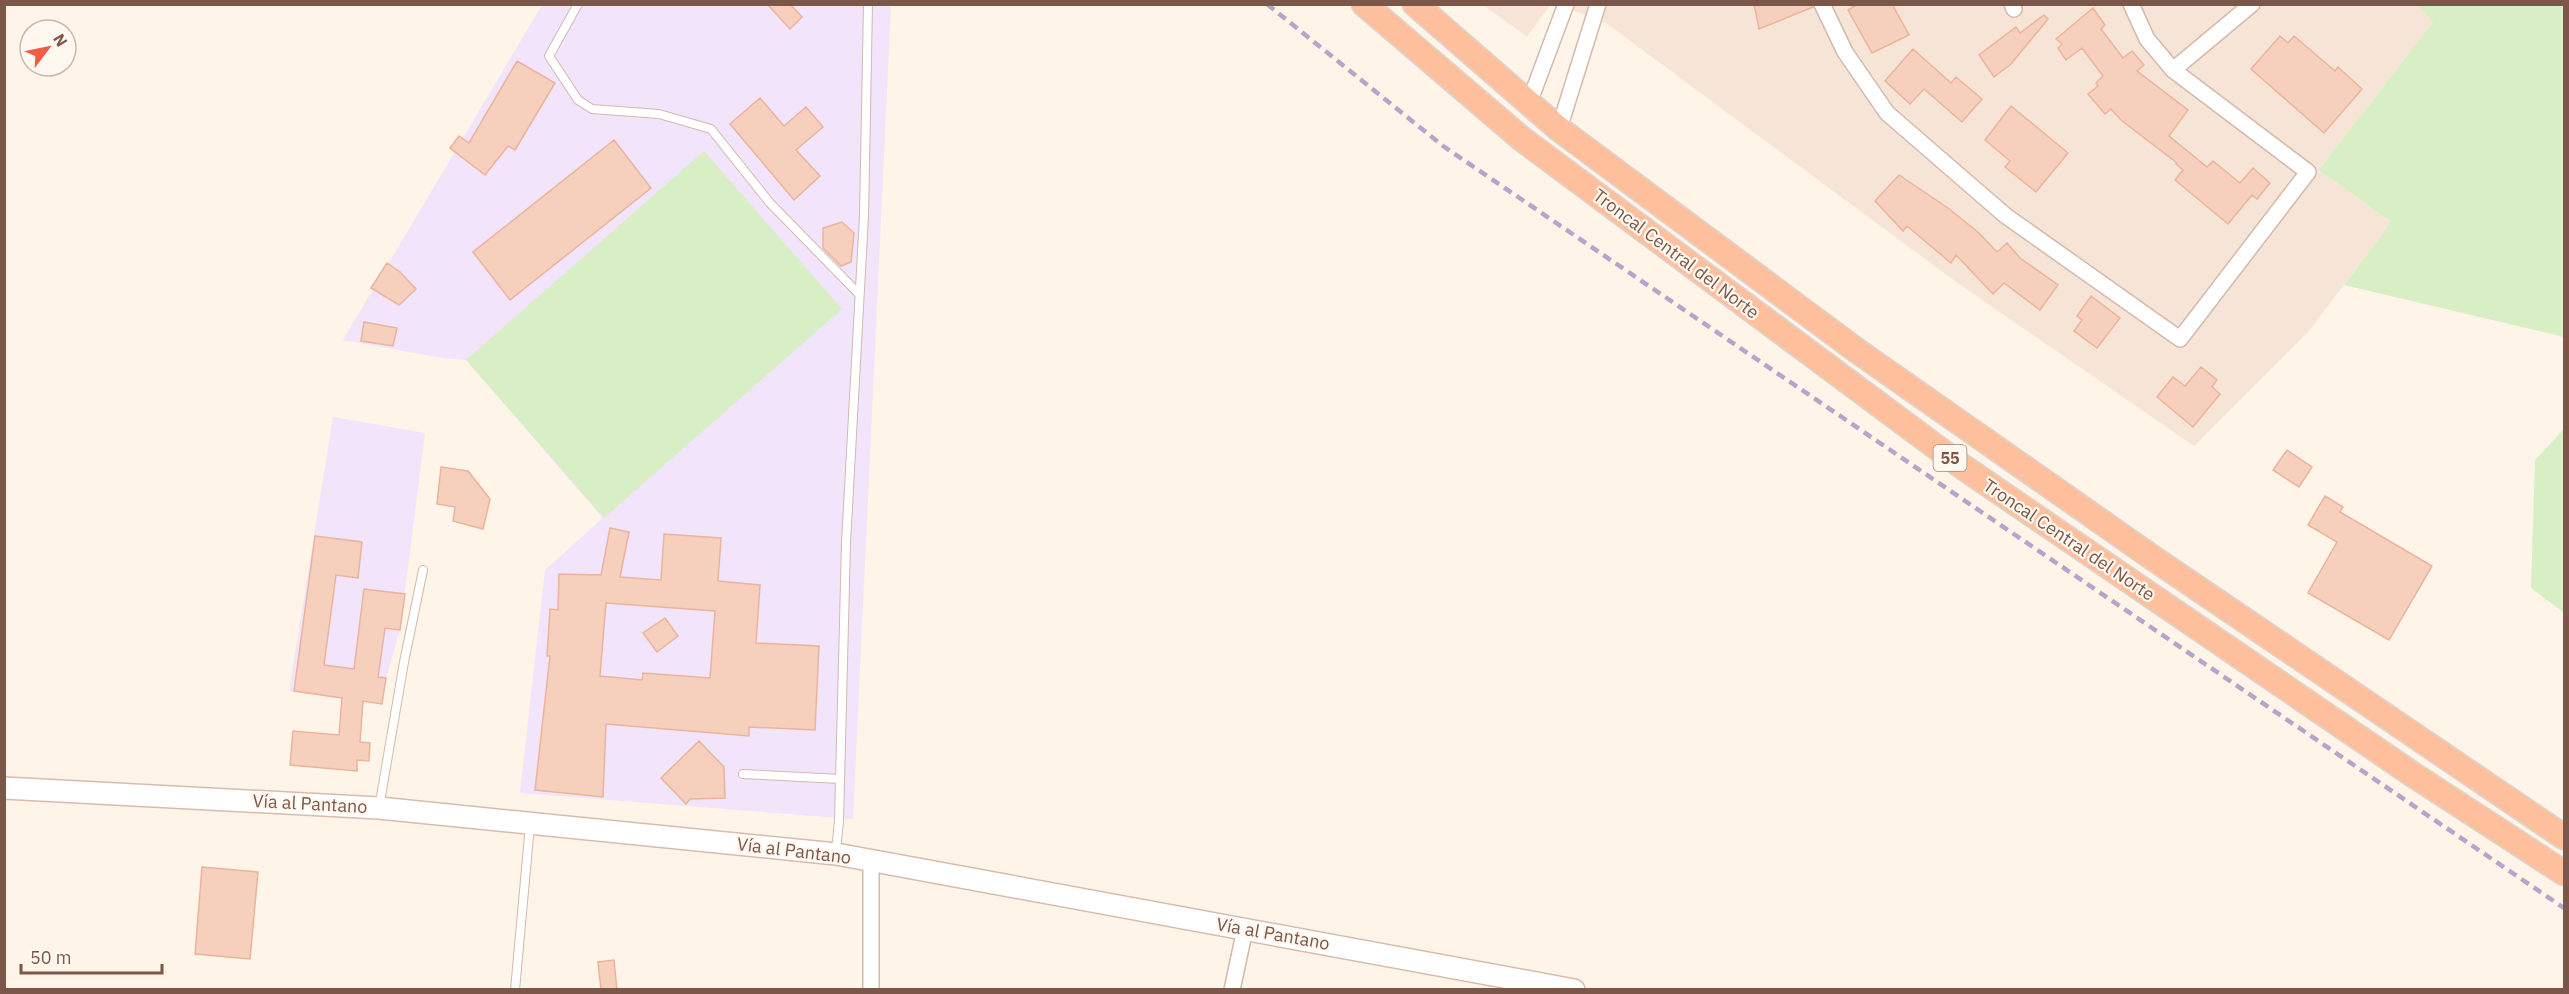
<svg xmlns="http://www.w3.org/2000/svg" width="2569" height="994" font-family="'IBM Plex Sans',sans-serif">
	<rect width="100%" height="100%" fill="#fef4e8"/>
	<path fill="#f6e5d6" d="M 2418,4 L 2433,22 L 2319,170 L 2391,222 L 2309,331 L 2194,446 L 1959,284 L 1606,23 L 1559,5 Z
		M 1483,5 L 1550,5 L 1527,37 Z"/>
	<path fill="#f1e4fb" d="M 542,5 L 891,5 L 853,819 L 520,793 L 545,570 L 603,518 L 466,360 L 442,358 L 343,340 Z
		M 333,417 L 425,433 L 400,630 L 386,678 L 382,704 L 289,691 Z"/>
	<path fill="#d8eec4" d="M 2418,5 L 2564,5 L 2564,337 L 2344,285 L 2391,222 L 2319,170 L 2433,22 Z
		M 704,151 L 842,309 L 604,518 L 466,360 Z
		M 2564,429 L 2564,613 L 2531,588 L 2535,460 Z"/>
	<path fill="#f6cfbd" stroke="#eab49c" stroke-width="1.5" fill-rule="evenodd" d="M 767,4 L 790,4 L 802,17 L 790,29 Z
		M 1754,4 L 1812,4 L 1813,7 L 1759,29 Z
		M 1858,4 L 1892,4 L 1909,35 L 1872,53 L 1848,10 Z
		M 2093,8 L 2105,25 L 2101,29 L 2123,58 L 2132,51 L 2144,65 L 2137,71 L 2188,110 L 2169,136 L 2207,167 L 2213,161 L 2240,183 L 2253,168 L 2270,183 L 2257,199 L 2252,195 L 2228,224 L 2175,180 L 2183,170 L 2176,164 L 2177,163 L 2121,120 L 2111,109 L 2105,114 L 2088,94 L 2098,86 L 2096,83 L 2103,76 L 2082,48 L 2066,60 L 2058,48 L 2062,44 L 2056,39 Z
		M 2044,15 L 2048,19 L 2011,64 L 1994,77 L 1979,55 L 2016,27 L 2020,33 Z
		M 2280,36 L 2288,43 L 2294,36 L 2335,71 L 2338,67 L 2362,89 L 2324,133 L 2251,69 Z
		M 1913,49 L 1951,83 L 1956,77 L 1982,99 L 1962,122 L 1924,89 L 1910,104 L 1885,81 Z
		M 517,61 L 555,83 L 515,150 L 508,146 L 485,175 L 450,148 L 459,136 L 469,143 Z
		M 760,98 L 784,126 L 806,107 L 823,127 L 796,150 L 820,176 L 794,200 L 730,124 Z
		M 2011,106 L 2068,153 L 2036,192 L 2005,167 L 2010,161 L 1985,140 Z
		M 614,140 L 651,188 L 510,300 L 473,252 Z
		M 1899,175 L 1948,208 L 1979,233 L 1997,252 L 2007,243 L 2020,258 L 2058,285 L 2040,310 L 2004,283 L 1993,294 L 1956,255 L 1951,263 L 1907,226 L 1903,231 L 1875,201 Z
		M 842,222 L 854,233 L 851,262 L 841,266 L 823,248 L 823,228 Z
		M 387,263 L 400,272 L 416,289 L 399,305 L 371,288 Z
		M 2091,296 L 2120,318 L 2097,348 L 2074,331 L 2082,320 L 2077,316 Z
		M 364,322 L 397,328 L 393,346 L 361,341 Z
		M 2201,367 L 2217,380 L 2212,387 L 2220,394 L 2193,427 L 2157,397 L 2173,377 L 2185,386 Z
		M 2287,450 L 2312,467 L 2299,487 L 2273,470 Z
		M 441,467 L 468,471 L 490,499 L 483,529 L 453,521 L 455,507 L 437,504 Z
		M 2325,496 L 2343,507 L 2340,512 L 2432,566 L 2389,640 L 2308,593 L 2337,542 L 2308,525 Z
		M 610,528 L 629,532 L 620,577 L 661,580 L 664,534 L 721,538 L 718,581 L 760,585 L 756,643 L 819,646 L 815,730 L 749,727 L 749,736 L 606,724 L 603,797 L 535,790 L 550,656 L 547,656 L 550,609 L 558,610 L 559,574 L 601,575 ZM 606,603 L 715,611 L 710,678 L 643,673 L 642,680 L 600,676 Z
		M 315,536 L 362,542 L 358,578 L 336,575 L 324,665 L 354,669 L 364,589 L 405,594 L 400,630 L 385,628 L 378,677 L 386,678 L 382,704 L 363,701 L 360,742 L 370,743 L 369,761 L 357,760 L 357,771 L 290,765 L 293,731 L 339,735 L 342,698 L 294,691 Z
		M 665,618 L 678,636 L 657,652 L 643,633 Z
		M 699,741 L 724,767 L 725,798 L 690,799 L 686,804 L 661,778 Z
		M 202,867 L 258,872 L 250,959 L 195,954 Z
		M 614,960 L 617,990 L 601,990 L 598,962 Z"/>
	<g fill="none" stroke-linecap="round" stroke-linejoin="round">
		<g stroke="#d2baac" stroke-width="10">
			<path id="service" d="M 578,4 L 549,56 L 578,100 L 592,109 L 659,114 L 711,129 L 770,203 L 859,294
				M 743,774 L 840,779
				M 379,808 L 404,662 L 423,570
				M 836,851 L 839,821 L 846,543 L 864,216 L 868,4
				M 515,990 L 530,825"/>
		</g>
		<g stroke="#d2baac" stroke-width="18">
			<path id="minor" d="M 1822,4 L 1845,52 L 1887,113 L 2006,216 L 2180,339 L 2308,172 L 2173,70 L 2147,39 L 2131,4
				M 2012,4 L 2014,9
				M 2173,70 L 2252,4
				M 1529,103 L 1566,4
				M 1559,129 L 1598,4
				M 871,861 L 871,990
				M 1232,990 L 1245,929"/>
		</g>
		<g stroke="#d8bcab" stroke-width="24">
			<path id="secondary" d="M 4,788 L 379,808 L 836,854 L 1574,990"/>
		</g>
		<g stroke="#ddd3d0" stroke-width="27">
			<path id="trunk" d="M 1364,4 L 1522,139 L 1963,467 L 2412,774 L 2564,873
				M 1415,4 L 1559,129 L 1856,350 L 2153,558 L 2564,837"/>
		</g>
		<use href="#service" stroke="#fff" stroke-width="8"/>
		<use href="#minor" stroke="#fff" stroke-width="15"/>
		<use href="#secondary" stroke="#fff" stroke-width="21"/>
		<use href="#trunk" stroke="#fec09c" stroke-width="24"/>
		<path stroke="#b6a4ca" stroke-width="4.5" stroke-dasharray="9 6" stroke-linecap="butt" d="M 1267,4 L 1443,146 L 2564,908"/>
	</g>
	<g text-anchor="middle" stroke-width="4.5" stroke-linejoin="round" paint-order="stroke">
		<rect fill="#fff8f0" stroke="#a3877b" stroke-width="1.5" x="1933.5" y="445" width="33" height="26" rx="4.5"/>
		<g font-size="16" font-weight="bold" fill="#7b5749">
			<text x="1950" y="464">55</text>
		</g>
		<g font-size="18" fill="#7b5749" stroke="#fff8f0">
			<text transform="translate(1676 254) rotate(37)" y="6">Troncal Central del Norte</text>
			<text transform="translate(2069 540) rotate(34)" y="6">Troncal Central del Norte</text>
			<text transform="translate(310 804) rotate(3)" y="6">Vía al Pantano</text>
			<text transform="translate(794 851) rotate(7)" y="6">Vía al Pantano</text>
			<text transform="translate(1273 934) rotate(10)" y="6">Vía al Pantano</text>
		</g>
	</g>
	<rect width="2569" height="994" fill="none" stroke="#7b5749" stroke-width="12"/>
	<g transform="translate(48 48) rotate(58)"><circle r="28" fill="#fff8f0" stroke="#cab8ad" stroke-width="1.5"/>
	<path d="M0-4.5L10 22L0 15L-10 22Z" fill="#f15d44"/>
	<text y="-9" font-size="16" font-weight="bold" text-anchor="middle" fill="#7b5749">N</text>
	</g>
	<path d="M21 964v9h141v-9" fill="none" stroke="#7b5749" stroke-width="3"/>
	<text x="30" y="964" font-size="18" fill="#7b5749" stroke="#fff8f0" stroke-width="4.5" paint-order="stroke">50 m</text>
</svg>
